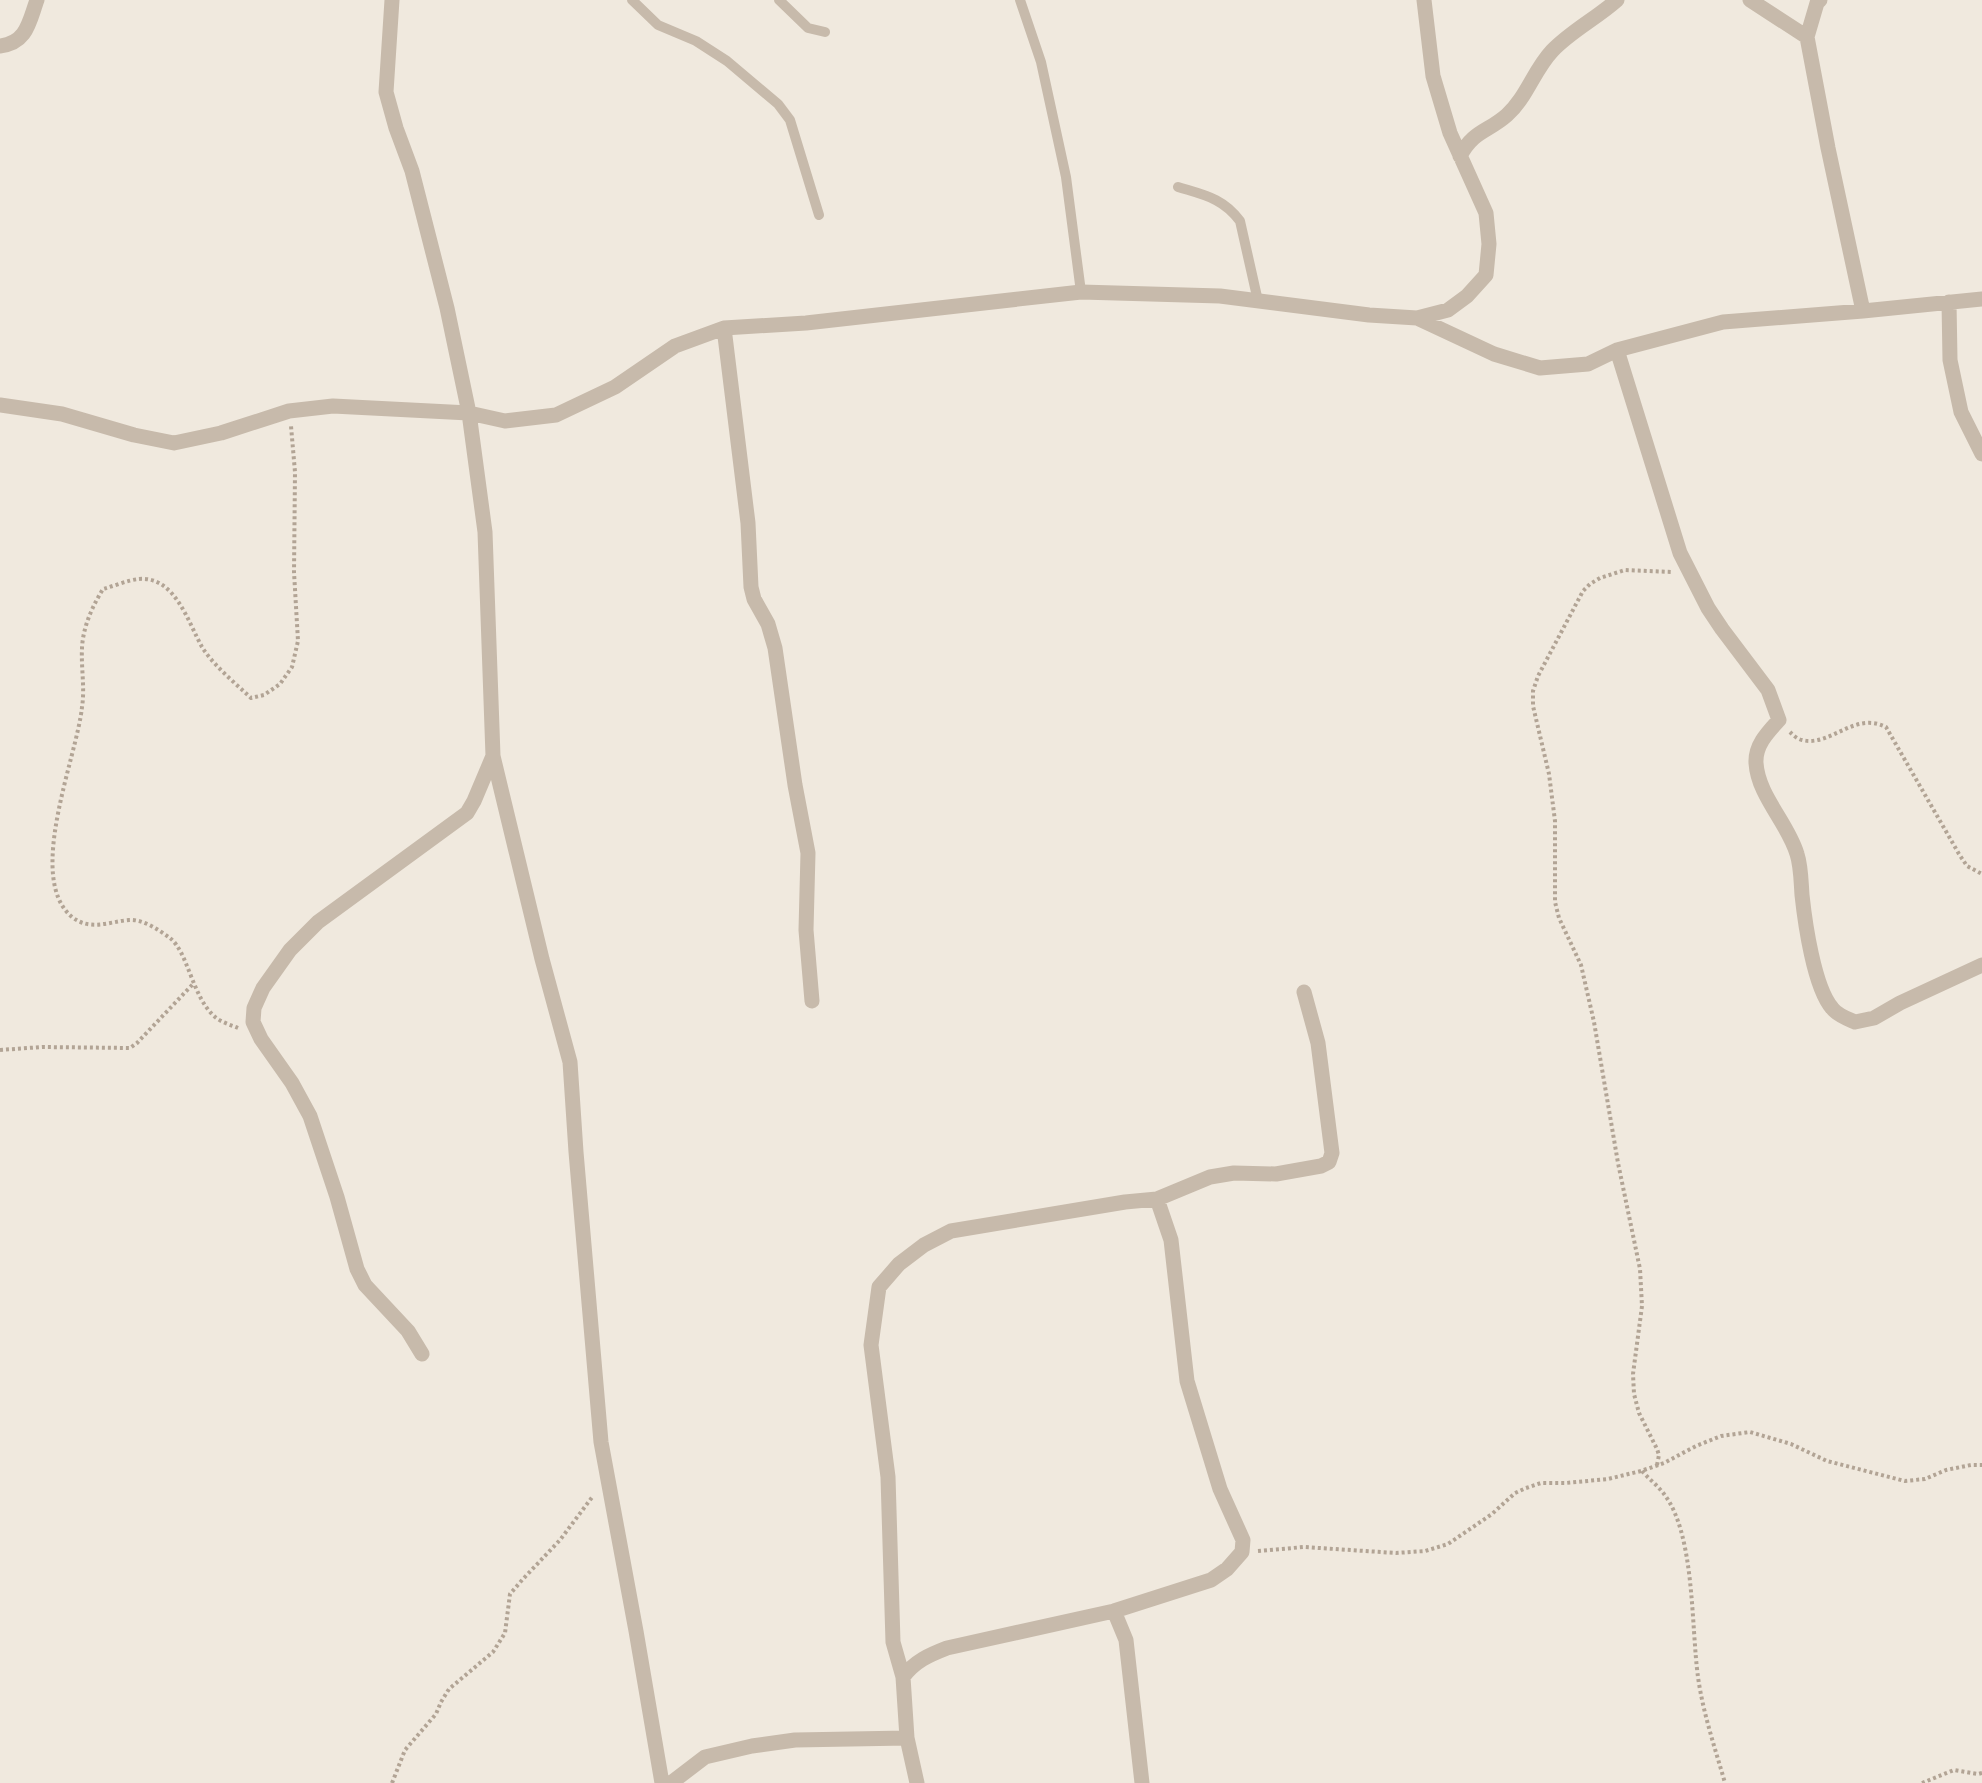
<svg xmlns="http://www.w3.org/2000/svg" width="1982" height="1783" font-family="Figtree,sans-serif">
	<rect width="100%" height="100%" fill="#f0e9de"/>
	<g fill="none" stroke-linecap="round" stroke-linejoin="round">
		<path stroke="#b2a495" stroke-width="4" stroke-dasharray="3 3" stroke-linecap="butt" d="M 1790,732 C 1793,735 1797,739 1802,740 C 1831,747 1854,711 1886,727 L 1959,854 L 1967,866 L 1982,874
			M 238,1028 C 231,1025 220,1022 214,1016 C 192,996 188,952 170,938 C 159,930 143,919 129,920 C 108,922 90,931 72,917 C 25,878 77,757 82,707 C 85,688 81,668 82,648 C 83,627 92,607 103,589 C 114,586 128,580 139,579 C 175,576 188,622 202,647 C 214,666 234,682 251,698 L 264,695 L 280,684 L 292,667 L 298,641 L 294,572 L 295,472 L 291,426
			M 0,1050 L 42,1047 L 130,1048 L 137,1043 L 193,984
			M 1657,1465 L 1659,1455 L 1657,1449 L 1639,1413 L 1634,1394 L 1633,1374 L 1642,1306 L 1640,1269 L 1618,1163 L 1594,1022 L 1581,965 L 1559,918 L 1555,902 L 1555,821 L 1549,774 L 1533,706 L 1533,691 L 1538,676 L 1583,591 L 1590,584 L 1600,578 L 1625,570 L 1672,572
			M 1642,1471 C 1649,1479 1658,1486 1664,1494 C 1695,1534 1691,1626 1698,1677 C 1703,1713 1715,1748 1725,1783
			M 1258,1551 L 1304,1547 L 1396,1553 L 1425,1551 L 1448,1544 L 1492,1514 L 1515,1493 L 1526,1488 L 1541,1483 L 1566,1483 L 1608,1479 L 1641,1471 L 1664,1463 L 1696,1446 L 1721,1436 L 1750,1432 L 1791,1444 L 1827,1461 L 1905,1481 L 1925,1479 L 1946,1470 L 1971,1465 L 1982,1465
			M 392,1783 L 405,1750 L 436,1714 L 441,1702 L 449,1689 L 493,1652 L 505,1633 L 510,1594 L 523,1579 L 560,1540 L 593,1496
			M 1922,1783 L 1954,1770 L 1978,1774 L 1982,1773"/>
		<path stroke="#c7baab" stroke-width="10" d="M 632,0 L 658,25 L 696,41 L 727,61 L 778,104 L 790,120 L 819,215
			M 779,0 L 808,28 L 825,32
			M 1020,0 L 1041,62 L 1066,177 L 1081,292
			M 1178,187 C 1204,195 1223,198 1240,221 L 1258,301"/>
		<path stroke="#c7baab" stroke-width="15" d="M 392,0 L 386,92 L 396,128 L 412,171 L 447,308 L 469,413 L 485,532 L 493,756 L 542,959 L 570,1062 L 576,1152 L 601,1442 L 636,1631 L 662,1783
			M 1750,0 L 1807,37
			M 1820,0 L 1817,3 L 1807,37 L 1828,148 L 1863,311
			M 0,46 C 27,43 29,22 37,0
			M 1460,156 C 1474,130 1488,132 1507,115 C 1527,97 1534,70 1552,51 C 1571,31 1597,18 1617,0
			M 1949,302 L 1950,360 L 1961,412 L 1982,454
			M 1417,318 L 1448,310 L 1467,296 L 1486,275 L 1489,244 L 1486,213 L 1450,133 L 1433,76 L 1424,0
			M 724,328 L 748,523 L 751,587 L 754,599 L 768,624 L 775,648 L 795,785 L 808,853 L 806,930 L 812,1001
			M 1617,350 L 1680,553 L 1708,608 L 1722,629 L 1768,690 L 1779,720 C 1768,732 1755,745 1756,763 C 1758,796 1788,823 1797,854 C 1801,866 1801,881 1802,895 C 1805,923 1814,987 1832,1008 C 1837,1015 1848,1019 1855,1022 L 1874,1018 L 1900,1003 L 1982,965
			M 0,405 L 62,414 L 134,435 L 174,443 L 221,433 L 289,411 L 333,406 L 469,413 L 505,421 L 556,415 L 615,387 L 675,346 L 724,328 L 806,323 L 1081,292 L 1220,296 L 1369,315 L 1417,318 L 1494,354 L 1540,368 L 1588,364 L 1617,350 L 1723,322 L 1863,311 L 1982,299
			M 422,1354 L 408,1331 L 365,1285 L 357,1269 L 337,1197 L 310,1116 L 292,1083 L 261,1039 L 253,1022 L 254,1008 L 263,988 L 290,950 L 318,922 L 467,813 L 474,801 L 493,756
			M 1114,1611 L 1126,1640 L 1142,1783
			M 903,1677 C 915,1661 929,1655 947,1648 L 1114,1611 L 1211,1580 L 1227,1569 L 1242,1552 L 1243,1540 L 1220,1489 L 1187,1381 L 1171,1240 L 1157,1199
			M 671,1783 L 705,1757 L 752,1746 L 795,1740 L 907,1738
			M 917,1783 L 907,1738 L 903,1677 L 893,1642 L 888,1477 L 871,1345 L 879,1287 L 899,1264 L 924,1245 L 951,1231 L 1125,1202 L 1157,1199 L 1210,1177 L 1234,1173 L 1276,1174 L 1321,1166 L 1329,1162 L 1332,1153 L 1318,1043 L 1304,992"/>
	</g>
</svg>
